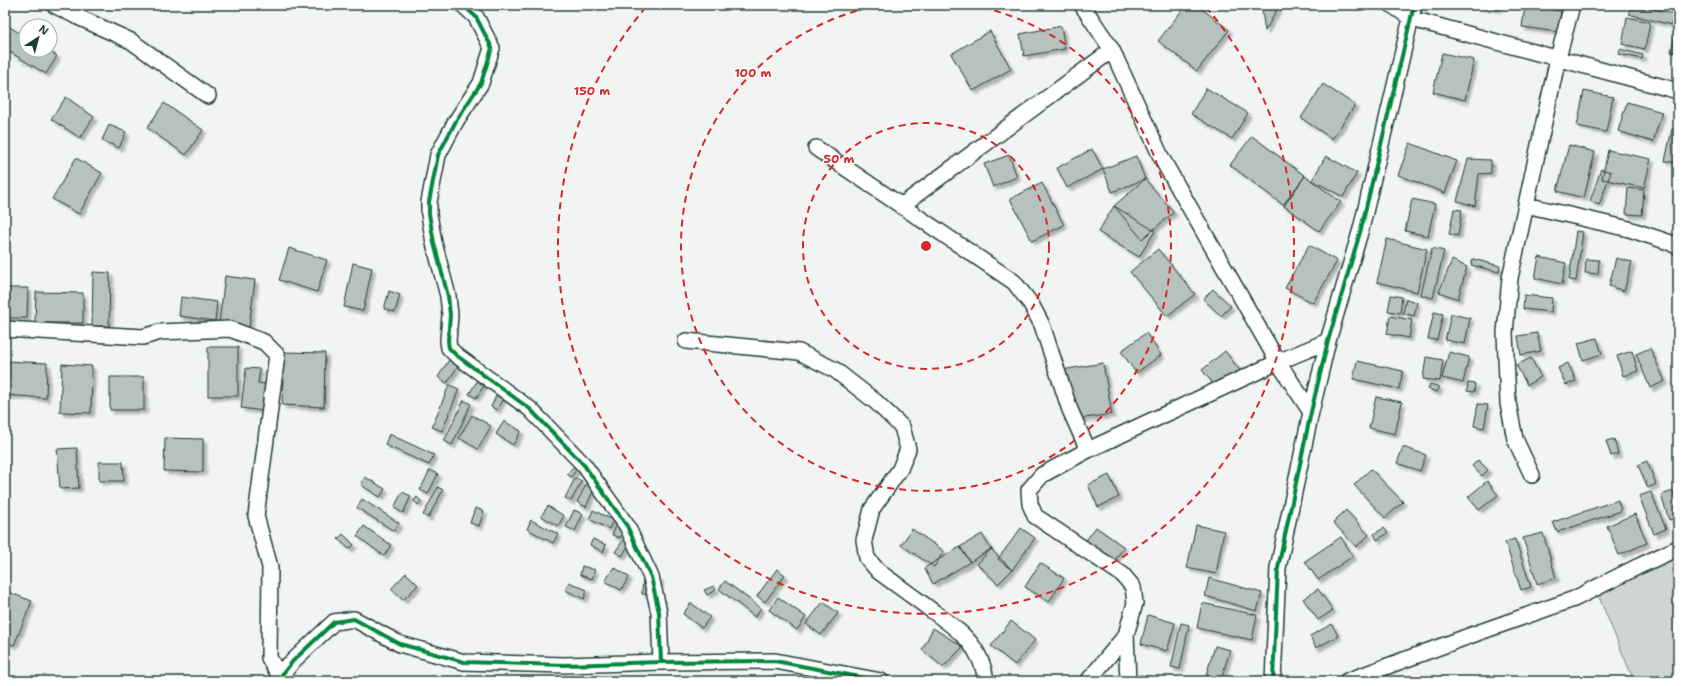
<svg xmlns="http://www.w3.org/2000/svg" width="1683" height="686" font-family="'Shantell Sans',sans-serif">
	<defs>
		<filter id="shadow"><feDropShadow dx="3.5" dy="3.5" stdDeviation="1" flood-color="#0004"/></filter>
	</defs>
	<rect width="100%" height="100%" fill="#f2f3f3"/>
	<filter id="ink" filterUnits="userSpaceOnUse"><feTurbulence type="fractalNoise" baseFrequency=".025" numOctaves="2"/><feDisplacementMap in="SourceGraphic" scale="8" xChannelSelector="R" yChannelSelector="G"/><feConvolveMatrix kernelMatrix="1 2 1 2 8 2 1 2 1" color-interpolation-filters="sRGB"/></filter>
	<g filter="url(#ink)">
		<path fill="#ced5d3" stroke="#768984" d="M 1678,541 L 1678,681 L 1634,681 L 1592,580 Z"/>
		<path fill="#b7c1bd" stroke="#1f3d34" filter="url(#shadow)" d="M 1186,5 L 1197,5 L 1229,30 L 1197,71 L 1158,41 Z
			M 1261,5 L 1279,6 L 1265,31 Z
			M 1477,5 L 1498,5 L 1498,9 Z
			M 1631,5 L 1639,5 L 1674,14 L 1671,25 L 1629,14 Z
			M 1525,6 L 1561,11 L 1558,32 L 1522,27 Z
			M 1627,17 L 1650,22 L 1645,49 L 1622,44 Z
			M 5,24 L 26,37 L 26,50 L 48,50 L 57,56 L 46,74 L 5,49 Z
			M 1061,26 L 1065,49 L 1024,56 L 1020,34 Z
			M 990,31 L 1011,69 L 973,91 L 951,54 Z
			M 1675,34 L 1678,35 L 1678,53 L 1671,52 Z
			M 1620,49 L 1643,55 L 1642,59 L 1619,54 Z
			M 1442,53 L 1474,60 L 1465,100 L 1433,92 Z
			M 1323,84 L 1355,105 L 1332,139 L 1301,118 Z
			M 1206,88 L 1248,113 L 1232,139 L 1191,114 Z
			M 1584,91 L 1613,97 L 1606,132 L 1577,126 Z
			M 66,97 L 94,117 L 80,138 L 51,119 Z
			M 1627,102 L 1662,112 L 1653,142 L 1618,131 Z
			M 164,103 L 203,130 L 186,155 L 147,128 Z
			M 109,125 L 126,132 L 119,148 L 102,140 Z
			M 1672,129 L 1678,130 L 1678,163 L 1665,161 Z
			M 1252,136 L 1305,176 L 1283,205 L 1230,165 Z
			M 1410,143 L 1457,161 L 1445,193 L 1398,175 Z
			M 1569,145 L 1595,152 L 1584,198 L 1557,191 Z
			M 1092,149 L 1103,169 L 1067,188 L 1057,168 Z
			M 1608,150 L 1651,159 L 1644,188 L 1602,179 Z
			M 1009,155 L 1017,177 L 993,187 L 984,164 Z
			M 1136,156 L 1145,179 L 1112,192 L 1103,169 Z
			M 1326,156 L 1357,173 L 1343,197 L 1312,180 Z
			M 76,158 L 102,173 L 79,214 L 52,199 Z
			M 1468,159 L 1491,160 L 1491,173 L 1479,174 L 1475,206 L 1457,201 Z
			M 1601,169 L 1611,172 L 1599,205 L 1590,201 Z
			M 1305,176 L 1341,202 L 1319,231 L 1284,206 Z
			M 1145,179 L 1174,212 L 1142,239 L 1114,206 Z
			M 1042,183 L 1064,225 L 1032,241 L 1010,199 Z
			M 1628,188 L 1644,190 L 1642,215 L 1626,214 Z
			M 1412,199 L 1435,204 L 1428,236 L 1405,231 Z
			M 1114,206 L 1155,231 L 1139,257 L 1098,232 Z
			M 1454,209 L 1462,210 L 1458,236 L 1449,234 Z
			M 1576,231 L 1583,232 L 1576,281 L 1569,280 Z
			M 1387,239 L 1427,249 L 1417,292 L 1377,282 Z
			M 1309,245 L 1337,261 L 1313,303 L 1285,288 Z
			M 289,248 L 327,260 L 317,292 L 279,280 Z
			M 1432,248 L 1444,251 L 1433,298 L 1421,295 Z
			M 1158,249 L 1195,294 L 1167,316 L 1130,272 Z
			M 1539,257 L 1566,263 L 1562,284 L 1535,278 Z
			M 1616,258 L 1632,262 L 1624,291 L 1609,286 Z
			M 1473,259 L 1500,266 L 1499,272 L 1471,265 Z
			M 1586,259 L 1599,260 L 1598,274 L 1585,273 Z
			M 1452,260 L 1467,267 L 1458,299 L 1439,292 Z
			M 353,263 L 372,268 L 363,311 L 344,307 Z
			M 93,272 L 110,273 L 109,326 L 92,326 Z
			M 225,276 L 255,280 L 249,327 L 219,323 Z
			M 5,288 L 28,288 L 27,318 L 5,318 Z
			M 1213,289 L 1231,306 L 1221,316 L 1203,299 Z
			M 389,291 L 400,295 L 395,312 L 384,309 Z
			M 36,292 L 83,293 L 83,323 L 35,323 Z
			M 1391,295 L 1402,297 L 1400,313 L 1388,311 Z
			M 1524,295 L 1552,298 L 1551,312 L 1523,309 Z
			M 181,297 L 217,302 L 215,321 L 179,316 Z
			M 1406,299 L 1417,302 L 1414,316 L 1403,313 Z
			M 1434,312 L 1443,314 L 1437,340 L 1428,339 Z
			M 1451,314 L 1470,318 L 1465,344 L 1445,340 Z
			M 1390,316 L 1412,320 L 1409,338 L 1387,334 Z
			M 1146,333 L 1161,355 L 1136,373 L 1121,351 Z
			M 1537,333 L 1541,351 L 1521,355 L 1518,336 Z
			M 1597,338 L 1602,354 L 1583,360 L 1578,343 Z
			M 208,347 L 238,347 L 238,396 L 208,396 Z
			M 1650,348 L 1665,381 L 1650,388 L 1636,354 Z
			M 1225,351 L 1242,373 L 1219,391 L 1202,370 Z
			M 1632,351 L 1638,371 L 1623,376 L 1617,356 Z
			M 284,352 L 325,353 L 324,407 L 282,405 Z
			M 1449,352 L 1469,357 L 1463,383 L 1442,378 Z
			M 451,357 L 460,363 L 447,383 L 438,377 Z
			M 1426,357 L 1443,360 L 1440,381 L 1423,379 Z
			M 1531,358 L 1541,377 L 1527,385 L 1516,365 Z
			M 5,361 L 47,363 L 46,398 L 5,395 Z
			M 1357,361 L 1403,371 L 1399,389 L 1353,379 Z
			M 1103,363 L 1112,414 L 1065,421 L 1056,371 Z
			M 1568,363 L 1576,381 L 1566,385 L 1558,368 Z
			M 62,364 L 92,366 L 91,413 L 60,412 Z
			M 246,368 L 260,369 L 258,383 L 267,384 L 263,411 L 241,408 Z
			M 483,372 L 490,376 L 476,398 L 469,394 Z
			M 110,377 L 144,377 L 144,410 L 110,410 Z
			M 1468,383 L 1475,384 L 1474,392 L 1467,391 Z
			M 1430,384 L 1440,387 L 1437,392 L 1428,389 Z
			M 449,385 L 459,389 L 442,431 L 432,427 Z
			M 500,387 L 507,390 L 497,410 L 491,407 Z
			M 1376,397 L 1402,402 L 1395,434 L 1369,428 Z
			M 464,400 L 471,404 L 452,445 L 444,441 Z
			M 1478,404 L 1488,405 L 1484,428 L 1474,426 Z
			M 1678,409 L 1678,423 L 1677,423 L 1671,413 Z
			M 472,415 L 491,426 L 478,449 L 459,438 Z
			M 504,421 L 521,431 L 513,445 L 496,434 Z
			M 389,434 L 434,455 L 429,465 L 385,445 Z
			M 165,438 L 203,439 L 203,472 L 164,471 Z
			M 1614,439 L 1618,454 L 1611,456 L 1606,441 Z
			M 1403,447 L 1426,455 L 1420,471 L 1397,463 Z
			M 77,448 L 79,488 L 60,489 L 57,449 Z
			M 1478,460 L 1488,470 L 1482,476 L 1472,466 Z
			M 1647,461 L 1656,484 L 1648,488 L 1638,465 Z
			M 99,462 L 123,462 L 124,481 L 99,481 Z
			M 574,466 L 577,469 L 571,477 L 567,474 Z
			M 1371,469 L 1403,502 L 1385,518 L 1354,485 Z
			M 430,470 L 438,474 L 428,494 L 420,490 Z
			M 1109,475 L 1119,497 L 1098,507 L 1088,485 Z
			M 365,477 L 385,489 L 380,497 L 361,485 Z
			M 575,478 L 582,481 L 571,501 L 565,498 Z
			M 1487,481 L 1498,495 L 1479,510 L 1468,497 Z
			M 587,483 L 595,487 L 586,507 L 577,502 Z
			M 438,487 L 443,490 L 428,518 L 423,515 Z
			M 1673,491 L 1678,507 L 1678,517 L 1669,520 L 1661,495 Z
			M 402,492 L 411,496 L 403,513 L 394,508 Z
			M 1651,492 L 1666,529 L 1654,534 L 1639,496 Z
			M 417,497 L 421,501 L 418,505 L 414,501 Z
			M 362,499 L 399,523 L 394,531 L 357,508 Z
			M 1618,500 L 1621,511 L 1557,532 L 1553,522 Z
			M 548,506 L 564,516 L 558,526 L 541,516 Z
			M 475,508 L 484,511 L 479,526 L 470,523 Z
			M 574,510 L 583,514 L 575,531 L 566,527 Z
			M 593,510 L 613,520 L 609,529 L 589,519 Z
			M 1346,510 L 1369,535 L 1356,547 L 1333,522 Z
			M 1635,514 L 1647,543 L 1619,555 L 1607,526 Z
			M 621,515 L 629,518 L 620,538 L 612,535 Z
			M 531,520 L 558,534 L 553,543 L 527,529 Z
			M 1196,525 L 1224,531 L 1216,574 L 1187,568 Z
			M 364,526 L 391,545 L 384,556 L 357,536 Z
			M 1096,527 L 1124,547 L 1112,564 L 1084,543 Z
			M 1021,528 L 1035,538 L 1012,570 L 998,559 Z
			M 1384,528 L 1388,533 L 1377,540 L 1374,534 Z
			M 912,529 L 944,551 L 934,567 L 901,545 Z
			M 1543,533 L 1556,578 L 1537,584 L 1523,538 Z
			M 343,534 L 354,545 L 349,549 L 338,539 Z
			M 982,534 L 991,549 L 970,562 L 960,547 Z
			M 1341,537 L 1353,556 L 1318,580 L 1305,561 Z
			M 593,539 L 606,545 L 603,552 L 590,545 Z
			M 624,539 L 630,543 L 622,556 L 615,552 Z
			M 1515,539 L 1531,587 L 1521,590 L 1505,542 Z
			M 960,547 L 970,562 L 933,584 L 924,568 Z
			M 991,549 L 1012,570 L 998,584 L 977,564 Z
			M 1040,563 L 1064,578 L 1049,602 L 1025,587 Z
			M 582,566 L 595,570 L 592,579 L 580,575 Z
			M 614,567 L 629,577 L 621,590 L 605,581 Z
			M 777,569 L 785,575 L 765,602 L 757,596 Z
			M 406,573 L 418,585 L 403,600 L 391,589 Z
			M 643,576 L 660,578 L 658,595 L 642,594 Z
			M 1209,578 L 1262,593 L 1257,611 L 1205,596 Z
			M 725,581 L 761,608 L 755,617 L 719,589 Z
			M 569,582 L 587,590 L 584,599 L 565,590 Z
			M 714,586 L 716,590 L 707,595 L 704,590 Z
			M 1318,589 L 1333,610 L 1318,620 L 1303,599 Z
			M 5,591 L 32,601 L 14,645 L 5,642 Z
			M 778,597 L 806,617 L 797,630 L 769,610 Z
			M 823,602 L 838,613 L 821,635 L 806,624 Z
			M 691,603 L 710,617 L 702,628 L 683,614 Z
			M 1202,603 L 1257,615 L 1252,640 L 1197,628 Z
			M 1148,615 L 1175,623 L 1167,651 L 1141,644 Z
			M 1011,621 L 1035,640 L 1015,665 L 991,646 Z
			M 1181,623 L 1189,625 L 1180,669 L 1171,667 Z
			M 1332,624 L 1338,636 L 1316,648 L 1310,636 Z
			M 933,628 L 963,647 L 943,667 L 922,650 Z
			M 1215,646 L 1230,650 L 1221,680 L 1206,675 Z
			M 1140,675 L 1165,680 L 1165,681 L 1139,681 Z"/>
		<g fill="none" stroke-linecap="round" stroke-linejoin="round">
			<g stroke="#1f3d34" stroke-width="18">
				<path id="street" d="M 54,5 L 78,17 L 131,41 L 208,96
					M 463,5 L 476,17 L 492,48 L 481,83 L 456,121 L 438,155 L 429,202 L 429,214 L 434,243 L 448,296 L 450,315 L 448,341 L 449,348 L 456,355 L 530,409 L 584,465 L 627,526 L 651,577 L 659,612 L 661,662
					M 1082,5 L 1112,50 L 1162,159 L 1278,362 L 1311,412
					M 1392,5 L 1412,19 L 1678,91
					M 816,148 L 1014,282 L 1031,304 L 1042,325 L 1070,410 L 1088,450
					M 1526,205 L 1629,229 L 1671,243 L 1678,247
					M 901,206 L 1112,50
					M 5,329 L 143,337 L 160,332 L 230,329 L 264,342 L 277,355 L 256,516 L 270,567 L 269,658 L 278,673 L 288,665
					M 686,341 L 799,352 L 835,370 L 876,402 L 902,427 L 908,449 L 900,469 L 872,509 L 864,540 L 867,558 L 878,571 C 894,583 911,595 927,607 C 956,628 981,643 986,681
					M 1532,475 L 1515,439 L 1508,403 L 1505,333 L 1510,278 L 1558,58 L 1572,5
					M 277,681 L 293,661 L 334,622 L 354,619 L 400,644 L 464,662 L 564,665 L 661,662 L 775,661 L 881,681
					M 1088,681 L 1126,635
					M 1128,681 L 1126,635 L 1135,603 L 1133,587 L 1123,575 L 1035,516 L 1030,504 L 1029,490 L 1042,475 L 1088,450 L 1278,362 L 1328,341
					M 1273,681 L 1278,568 L 1311,412 L 1328,341 L 1361,229 L 1414,5
					M 1347,681 L 1480,632 L 1574,599 L 1637,567 L 1678,548"/>
			</g>
			<use href="#street" stroke="#fff" stroke-width="15"/>
			<g stroke="#fff" stroke-width="6">
				<path id="cycleway" d="M 463,5 L 476,17 L 492,48 L 481,83 L 456,121 L 438,155 L 429,202 L 429,214 L 434,243 L 448,296 L 450,315 L 448,341 L 449,348 L 456,355 L 530,409 L 584,465 L 627,526 L 651,577 L 659,612 L 661,662
					M 277,681 L 293,661 L 334,622 L 354,619 L 400,644 L 464,662 L 564,665 L 661,662 L 775,661 L 881,681
					M 1273,681 L 1278,568 L 1311,412 L 1328,341 L 1361,229 L 1414,5"/>
			</g>
			<use href="#cycleway" stroke="#00873e" stroke-width="4"/>
		</g>
	</g>
	<g fill="none" stroke="#d62828" stroke-width="2" stroke-dasharray="7 5">
		<circle cx="926" cy="246" r="123"/>
		<path d="M971 5A245 245 0 1 1 881 5"/>
		<path d="M1206 7A368 368 0 1 1 646 7"/>
	</g>
	<circle cx="926" cy="246" r="6" fill="#d62828" stroke="#fff" stroke-width="2"/>
	<g font-size="12" text-anchor="middle" font-weight="bold" fill="#d62828" stroke="#fff" stroke-width="3" stroke-linejoin="round" paint-order="stroke">
		<text x="753" y="77">100 m</text>
		<text x="592" y="95">150 m</text>
		<text x="839" y="163">50 m</text>
	</g>
	<rect width="1683" height="686" fill="none" stroke="#fff" stroke-width="20"/>
	<rect x="10" y="10" width="1663" height="666" fill="none" stroke="#1f3d34" stroke-width="1.5" filter="url(#ink)"/>
	<g transform="translate(38 38) rotate(36)"><circle r="19" fill="#ffffff" stroke="#a5b1ae"/>
	<path d="M0-3L7 15L0 10L-7 15Z" fill="#1f3d34"/>
	<text y="-6" font-size="11" font-weight="bold" text-anchor="middle" fill="#1f3d34">N</text>
	</g>
</svg>
